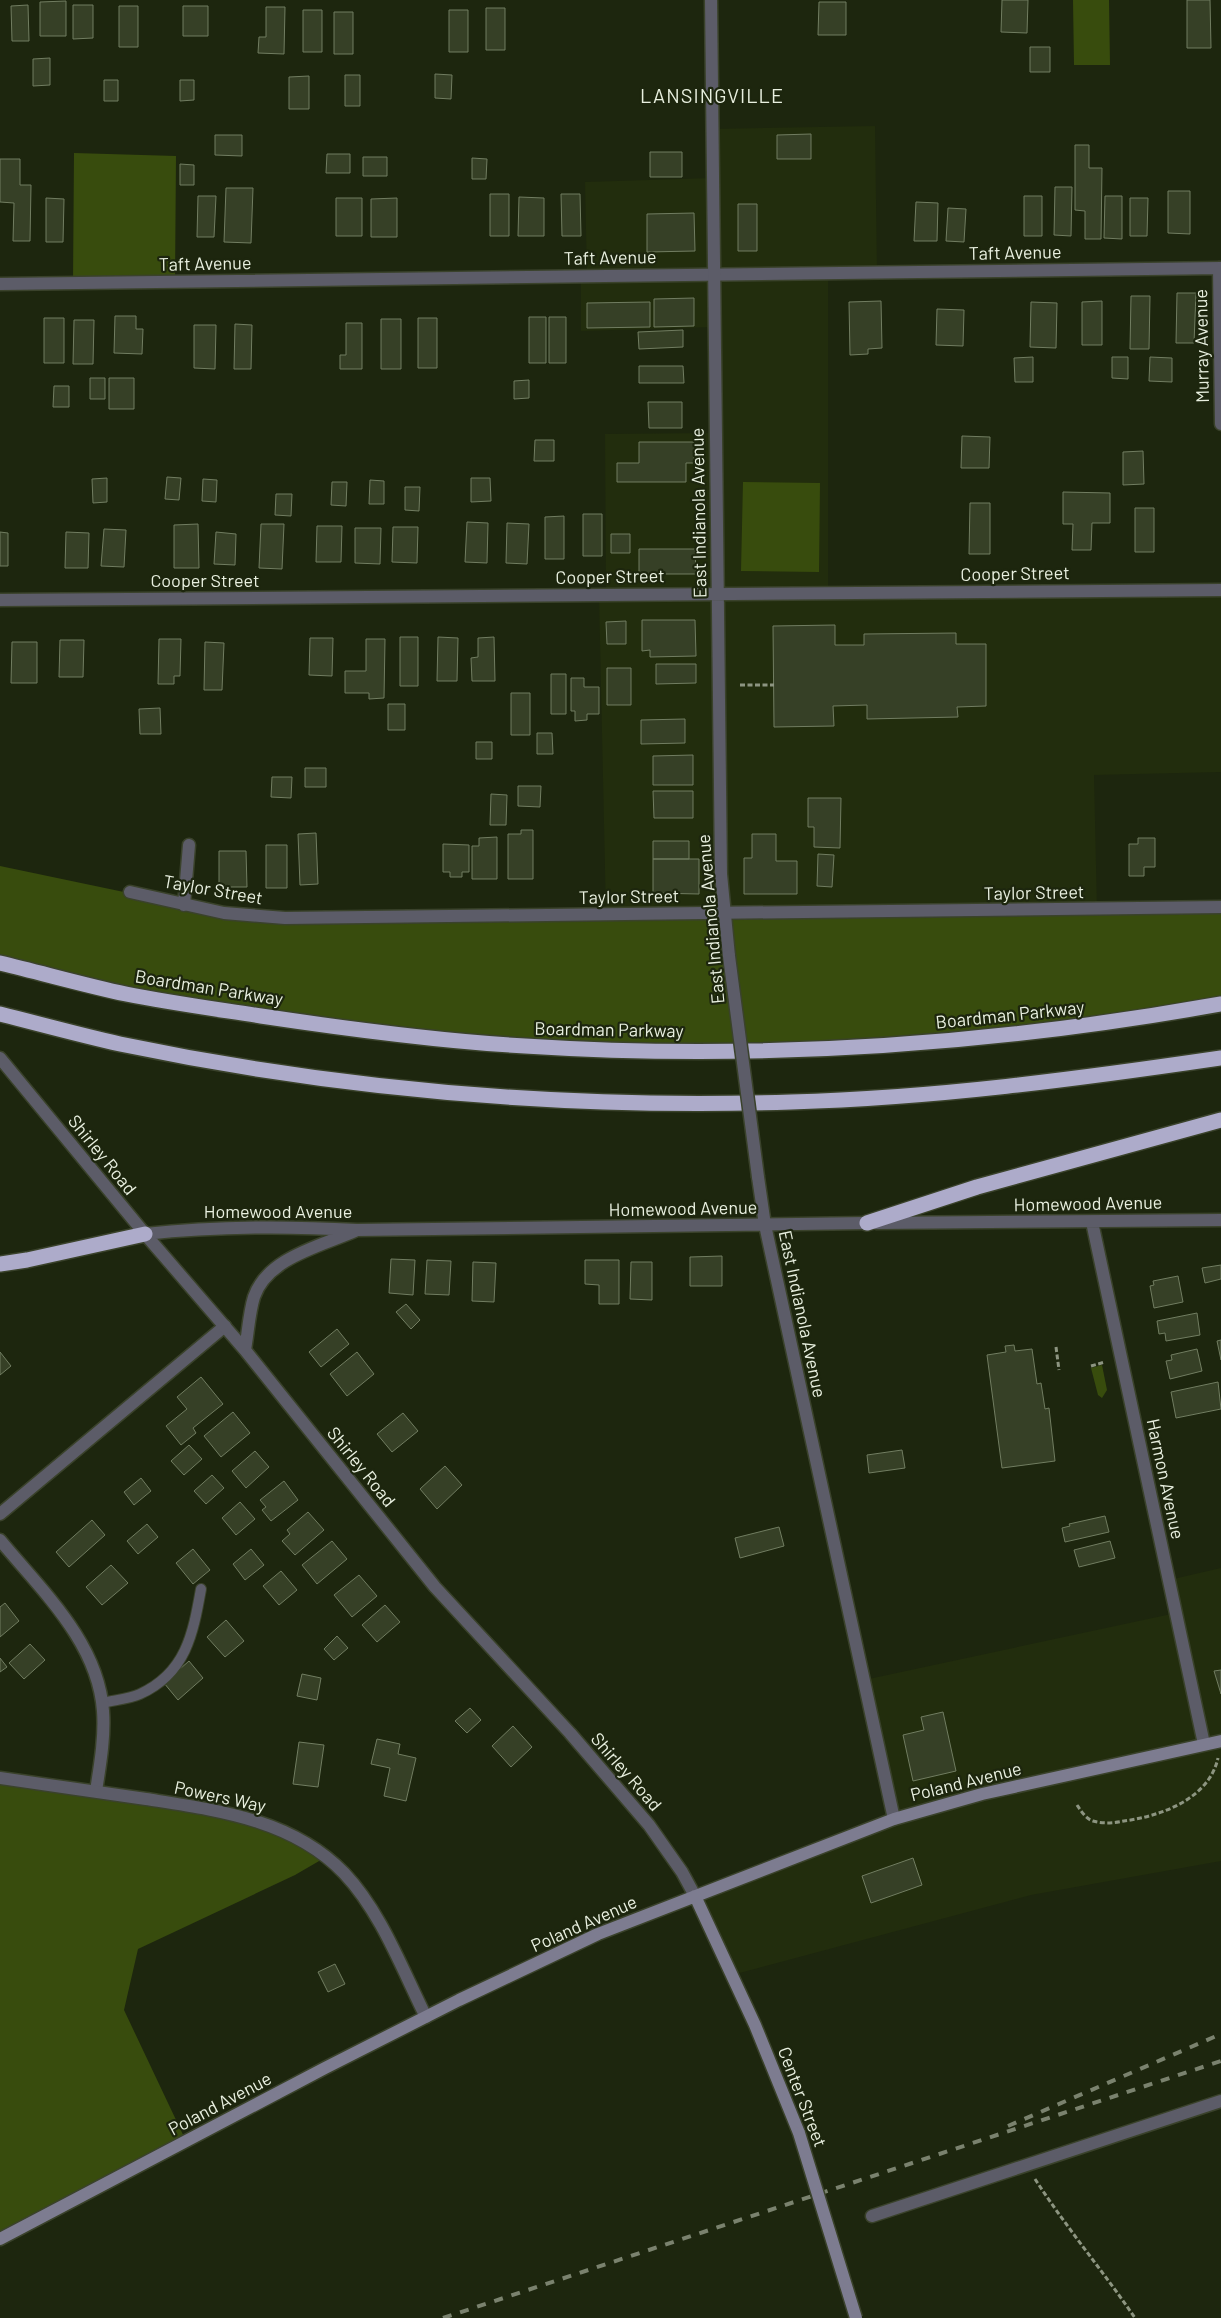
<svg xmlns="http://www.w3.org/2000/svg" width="1221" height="2318" font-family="Barlow,sans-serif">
	<rect width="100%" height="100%" fill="#1d260e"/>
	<path fill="#222d0d" d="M 875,126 L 877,272 L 828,273 L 828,593 L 1221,590 L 1221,772 L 1094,775 L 1097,910 L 606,915 L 599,595 L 606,595 L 605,434 L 715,433 L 714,327 L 581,331 L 581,276 L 587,276 L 585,182 L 712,178 L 712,129 Z
		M 1221,1568 L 1221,1861 L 1031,1895 L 732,1975 L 695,1896 L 894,1819 L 864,1680 L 1176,1613 L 1169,1580 Z"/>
	<path fill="#384c0d" d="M 1073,0 L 1109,0 L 1110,65 L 1074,65 Z
		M 74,153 L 176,156 L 175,282 L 73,283 Z
		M 743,482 L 820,483 L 819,572 L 741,571 Z
		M 0,866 L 224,913 L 1221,907 L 1221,1004 L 1061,1029 L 643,1051 L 351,1030 L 0,963 Z
		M 1102,1365 L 1107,1390 L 1102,1398 L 1098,1395 L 1091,1368 Z
		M 0,1778 L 225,1812 L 326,1857 L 295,1875 L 138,1949 L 124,2010 L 186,2141 L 0,2239 Z"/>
	<path fill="#364026" stroke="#717d61" d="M 1002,0 L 1028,0 L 1027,33 L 1001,32 Z
		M 1187,0 L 1210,0 L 1211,48 L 1187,48 Z
		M 66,1 L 66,36 L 40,36 L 40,2 Z
		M 819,2 L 846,2 L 846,35 L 818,35 Z
		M 28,5 L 29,41 L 12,41 L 11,6 Z
		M 73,5 L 93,5 L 93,38 L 73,39 Z
		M 119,6 L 138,6 L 138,47 L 119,47 Z
		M 183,6 L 208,6 L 208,36 L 183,36 Z
		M 266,7 L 285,7 L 284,54 L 258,53 L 259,37 L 266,37 Z
		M 486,8 L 505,8 L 505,50 L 486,50 Z
		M 303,10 L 322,10 L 322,52 L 303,52 Z
		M 449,10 L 468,10 L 468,52 L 449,52 Z
		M 334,12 L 353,12 L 353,54 L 334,54 Z
		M 1030,47 L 1050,47 L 1050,72 L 1030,72 Z
		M 50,58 L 50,85 L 33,86 L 33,59 Z
		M 435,74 L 452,75 L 451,99 L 435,98 Z
		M 345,75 L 360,75 L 360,106 L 345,106 Z
		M 309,76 L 309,109 L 289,109 L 289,77 Z
		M 104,80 L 118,80 L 118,101 L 104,101 Z
		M 180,80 L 194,80 L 194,100 L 180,101 Z
		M 811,134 L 811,159 L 777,159 L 777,135 Z
		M 215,135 L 242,135 L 242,156 L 215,155 Z
		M 1075,145 L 1089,145 L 1089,168 L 1102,168 L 1101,239 L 1085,239 L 1085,211 L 1075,210 Z
		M 650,152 L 682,152 L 682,177 L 650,177 Z
		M 327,154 L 350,154 L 350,173 L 326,173 Z
		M 363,157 L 387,157 L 387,176 L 363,176 Z
		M 472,158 L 487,159 L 486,179 L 472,179 Z
		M 0,159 L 20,159 L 20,185 L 31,185 L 30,241 L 13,241 L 14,203 L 0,202 Z
		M 180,164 L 194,165 L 194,185 L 180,185 Z
		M 1055,187 L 1072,187 L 1071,236 L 1054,235 Z
		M 226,188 L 253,188 L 251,243 L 224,242 Z
		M 1168,191 L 1190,191 L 1190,234 L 1168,233 Z
		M 490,194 L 509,194 L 509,236 L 490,236 Z
		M 561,194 L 580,194 L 581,236 L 562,236 Z
		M 198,196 L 216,196 L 214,237 L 197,237 Z
		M 1024,196 L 1042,196 L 1042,236 L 1024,236 Z
		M 1105,196 L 1122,196 L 1122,239 L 1104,238 Z
		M 519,197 L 544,198 L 544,236 L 518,236 Z
		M 46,198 L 64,199 L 63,242 L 46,242 Z
		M 336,198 L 362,198 L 362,236 L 336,236 Z
		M 397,198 L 397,237 L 371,237 L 371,199 Z
		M 1130,198 L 1148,198 L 1147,236 L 1130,236 Z
		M 916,202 L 938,203 L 937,241 L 914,241 Z
		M 738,204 L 757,204 L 757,251 L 738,251 Z
		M 948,208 L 966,209 L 964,242 L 946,241 Z
		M 694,213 L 695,251 L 647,252 L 647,214 Z
		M 1177,293 L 1196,293 L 1194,343 L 1176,343 Z
		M 1131,296 L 1150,296 L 1149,349 L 1130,349 Z
		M 694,298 L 694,326 L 654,327 L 654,299 Z
		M 881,301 L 882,348 L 868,349 L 868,354 L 850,355 L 849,302 Z
		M 1102,301 L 1102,345 L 1082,345 L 1082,302 Z
		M 650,302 L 650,327 L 587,328 L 587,303 Z
		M 1031,302 L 1057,303 L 1056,348 L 1030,347 Z
		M 937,309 L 964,310 L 963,346 L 936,345 Z
		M 115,316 L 136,316 L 136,329 L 143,329 L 142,354 L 114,353 Z
		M 529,317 L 546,317 L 546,363 L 529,363 Z
		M 549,317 L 566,317 L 566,363 L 549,363 Z
		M 44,318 L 64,318 L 64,363 L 44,363 Z
		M 418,318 L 437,318 L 437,368 L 418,368 Z
		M 381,319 L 401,319 L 401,369 L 381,369 Z
		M 74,320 L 94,320 L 93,364 L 73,364 Z
		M 346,323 L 362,323 L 362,369 L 340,369 L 340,355 L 346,355 Z
		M 235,324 L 252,325 L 251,369 L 234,369 Z
		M 194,325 L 216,325 L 215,369 L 194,368 Z
		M 683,330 L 683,347 L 639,349 L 638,332 Z
		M 1033,357 L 1033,382 L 1015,382 L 1014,358 Z
		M 1112,357 L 1128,357 L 1128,379 L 1112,378 Z
		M 1150,357 L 1172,358 L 1172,382 L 1149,381 Z
		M 639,366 L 683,366 L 684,383 L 639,383 Z
		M 90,378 L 105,378 L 105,399 L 90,399 Z
		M 109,378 L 134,378 L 134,409 L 109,409 Z
		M 529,380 L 529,398 L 514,399 L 514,381 Z
		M 54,386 L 69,386 L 69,407 L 53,407 Z
		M 648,402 L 682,402 L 682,428 L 649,428 Z
		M 962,436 L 990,437 L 989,468 L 961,468 Z
		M 535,440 L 554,440 L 554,461 L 534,461 Z
		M 639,442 L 694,442 L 694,463 L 686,463 L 686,482 L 617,482 L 617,463 L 639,463 Z
		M 1143,451 L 1144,484 L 1123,485 L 1123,452 Z
		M 167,477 L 181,478 L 179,500 L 165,499 Z
		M 107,478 L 107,502 L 93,503 L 92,479 Z
		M 471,478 L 490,478 L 491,501 L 471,502 Z
		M 203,479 L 217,480 L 216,502 L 202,501 Z
		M 370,480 L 384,481 L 384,504 L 369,504 Z
		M 332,482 L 347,482 L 346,506 L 331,505 Z
		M 405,487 L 420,487 L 419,511 L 405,510 Z
		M 1063,492 L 1110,493 L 1110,523 L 1092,523 L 1091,550 L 1072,550 L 1073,524 L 1063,524 Z
		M 276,494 L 292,494 L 291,516 L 275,515 Z
		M 970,503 L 990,503 L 990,554 L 969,554 Z
		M 1135,508 L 1154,508 L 1154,552 L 1135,552 Z
		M 583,514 L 602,514 L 602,556 L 583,556 Z
		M 564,516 L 564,559 L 545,559 L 545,517 Z
		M 467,522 L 488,523 L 487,563 L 465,562 Z
		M 507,523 L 529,524 L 527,564 L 506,563 Z
		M 198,524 L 199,568 L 174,568 L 174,525 Z
		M 261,524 L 284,524 L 282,569 L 259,568 Z
		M 317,526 L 342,526 L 341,562 L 316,562 Z
		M 393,527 L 418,527 L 417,563 L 392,562 Z
		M 355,528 L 381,528 L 380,564 L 355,563 Z
		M 104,529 L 126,530 L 124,567 L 101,566 Z
		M 0,532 L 8,533 L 8,566 L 0,566 Z
		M 66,532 L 89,533 L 88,568 L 65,568 Z
		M 216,532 L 236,534 L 235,565 L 214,564 Z
		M 611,534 L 630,534 L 630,553 L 611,553 Z
		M 639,549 L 695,549 L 696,574 L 639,574 Z
		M 642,620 L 695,620 L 696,656 L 650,657 L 650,650 L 642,651 Z
		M 626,621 L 626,644 L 607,644 L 606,622 Z
		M 835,625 L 835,645 L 864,645 L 864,634 L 956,633 L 956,644 L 986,644 L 986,706 L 957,707 L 958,717 L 867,719 L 867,705 L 833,706 L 834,726 L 774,727 L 773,626 Z
		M 400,637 L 418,637 L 418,686 L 400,686 Z
		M 438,637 L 458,638 L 457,681 L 437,681 Z
		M 494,637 L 495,681 L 472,681 L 471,658 L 478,657 L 478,638 Z
		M 310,638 L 333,638 L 332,676 L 309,675 Z
		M 159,639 L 181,639 L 180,676 L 174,676 L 174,684 L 158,684 Z
		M 366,639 L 385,639 L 384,698 L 369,699 L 369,693 L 345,693 L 345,671 L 366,671 Z
		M 60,640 L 84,640 L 83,677 L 59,677 Z
		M 12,642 L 37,642 L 37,683 L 11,683 Z
		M 205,642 L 224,643 L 222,690 L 204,690 Z
		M 656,664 L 696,664 L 696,683 L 656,684 Z
		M 607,668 L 631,668 L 631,705 L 607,705 Z
		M 551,674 L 566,674 L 566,714 L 551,714 Z
		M 571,678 L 584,678 L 584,687 L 599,687 L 599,714 L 587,714 L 587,720 L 575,721 L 575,711 L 571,711 Z
		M 511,693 L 530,693 L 530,735 L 511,735 Z
		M 388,704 L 405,704 L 405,730 L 388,730 Z
		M 160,708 L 161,734 L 140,734 L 139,709 Z
		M 685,719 L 685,743 L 641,744 L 641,720 Z
		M 537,733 L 552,733 L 553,754 L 537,754 Z
		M 476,742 L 492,742 L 492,759 L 476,759 Z
		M 693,755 L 693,785 L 653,785 L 653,756 Z
		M 305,768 L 326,768 L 326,787 L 305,787 Z
		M 272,777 L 292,777 L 291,798 L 271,797 Z
		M 518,786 L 541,786 L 540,807 L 518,806 Z
		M 653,791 L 693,791 L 693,818 L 654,818 Z
		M 491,794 L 507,795 L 506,825 L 490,825 Z
		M 808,798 L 841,798 L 840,848 L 814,847 L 814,827 L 808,827 Z
		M 521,830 L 533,830 L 533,879 L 508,879 L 508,834 L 521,834 Z
		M 316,833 L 318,884 L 300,885 L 298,834 Z
		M 752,834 L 776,834 L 776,861 L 797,861 L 797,894 L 744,894 L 744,858 L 752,858 Z
		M 497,837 L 497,879 L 472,879 L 472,846 L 479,846 L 479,838 Z
		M 1138,838 L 1155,838 L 1155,867 L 1144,867 L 1144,876 L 1129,876 L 1129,844 L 1138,844 Z
		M 653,841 L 689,841 L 689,859 L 653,859 Z
		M 443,844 L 469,845 L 469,872 L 462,872 L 462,877 L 450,877 L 450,872 L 443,872 Z
		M 266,845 L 287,845 L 287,888 L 266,888 Z
		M 219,851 L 246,851 L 247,887 L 219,887 Z
		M 818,854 L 834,855 L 832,887 L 817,886 Z
		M 653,859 L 699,859 L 699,894 L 653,893 Z
		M 722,1256 L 722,1286 L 690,1286 L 690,1257 Z
		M 391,1259 L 415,1260 L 413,1295 L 389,1293 Z
		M 427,1260 L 451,1261 L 449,1295 L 425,1294 Z
		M 585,1260 L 619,1260 L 619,1304 L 599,1304 L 599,1285 L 585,1284 Z
		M 473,1262 L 496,1263 L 494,1302 L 472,1301 Z
		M 631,1262 L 652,1262 L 652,1300 L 630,1299 Z
		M 1221,1265 L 1221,1279 L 1205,1283 L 1202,1268 Z
		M 1178,1276 L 1183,1302 L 1154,1308 L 1150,1286 L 1154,1285 L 1153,1281 Z
		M 406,1304 L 420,1320 L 411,1329 L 396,1312 Z
		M 1197,1313 L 1200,1335 L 1166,1341 L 1165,1333 L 1159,1334 L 1157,1321 Z
		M 337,1329 L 349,1344 L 321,1367 L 309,1352 Z
		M 1221,1340 L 1221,1360 L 1217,1341 Z
		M 1014,1345 L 1015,1351 L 1032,1349 L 1037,1384 L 1041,1383 L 1045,1409 L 1049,1408 L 1055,1461 L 1002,1468 L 987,1355 L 1006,1352 L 1005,1346 Z
		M 1197,1349 L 1202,1371 L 1170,1379 L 1166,1361 L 1172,1360 L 1171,1355 Z
		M 0,1352 L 11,1366 L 0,1375 Z
		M 357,1352 L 374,1374 L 347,1396 L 330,1374 Z
		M 201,1377 L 223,1404 L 193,1428 L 196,1433 L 181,1445 L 166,1426 L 187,1409 L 177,1397 Z
		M 1218,1382 L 1221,1409 L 1176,1418 L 1171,1392 Z
		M 233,1412 L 250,1433 L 221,1457 L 204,1436 Z
		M 403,1413 L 418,1431 L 392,1452 L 377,1434 Z
		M 189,1445 L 202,1459 L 184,1475 L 171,1461 Z
		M 902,1450 L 905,1468 L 869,1473 L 867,1455 Z
		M 255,1451 L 269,1467 L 246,1488 L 232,1471 Z
		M 445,1466 L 462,1485 L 437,1509 L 420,1489 Z
		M 212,1475 L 224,1488 L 206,1504 L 194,1491 Z
		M 141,1478 L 151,1491 L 134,1505 L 124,1492 Z
		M 284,1481 L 298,1500 L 271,1521 L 262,1510 L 266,1507 L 260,1500 Z
		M 240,1502 L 255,1519 L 236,1535 L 222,1518 Z
		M 308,1512 L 324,1530 L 295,1555 L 282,1541 L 290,1534 L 287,1530 Z
		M 1105,1516 L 1109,1532 L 1065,1542 L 1062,1528 L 1070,1526 L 1069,1524 Z
		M 92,1520 L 105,1535 L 69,1567 L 56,1552 Z
		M 147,1524 L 158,1537 L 138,1554 L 127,1541 Z
		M 779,1527 L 784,1546 L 740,1558 L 735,1538 Z
		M 332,1541 L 347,1559 L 317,1584 L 302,1565 Z
		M 1110,1541 L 1115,1558 L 1079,1567 L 1074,1550 Z
		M 193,1549 L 210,1570 L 193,1584 L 176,1563 Z
		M 251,1549 L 264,1565 L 245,1580 L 233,1564 Z
		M 111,1565 L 128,1583 L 102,1605 L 86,1587 Z
		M 281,1571 L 297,1590 L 279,1605 L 263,1586 Z
		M 359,1575 L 377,1596 L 352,1617 L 334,1595 Z
		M 5,1603 L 19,1621 L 0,1637 L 0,1607 Z
		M 385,1605 L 400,1622 L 377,1642 L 362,1625 Z
		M 226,1620 L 244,1641 L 225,1657 L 207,1637 Z
		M 337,1636 L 348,1648 L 334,1660 L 324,1649 Z
		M 30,1644 L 45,1660 L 24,1679 L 9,1663 Z
		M 0,1658 L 7,1667 L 0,1672 Z
		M 189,1661 L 203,1678 L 178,1700 L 164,1683 Z
		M 1221,1670 L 1221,1694 L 1214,1671 Z
		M 302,1674 L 321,1678 L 317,1700 L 297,1696 Z
		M 470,1708 L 481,1720 L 467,1733 L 455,1721 Z
		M 943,1712 L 956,1771 L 913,1781 L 903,1735 L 924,1730 L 921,1717 Z
		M 513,1726 L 532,1747 L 511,1767 L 492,1746 Z
		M 377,1739 L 400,1744 L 398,1754 L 416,1758 L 406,1801 L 384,1796 L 390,1768 L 371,1764 Z
		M 299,1742 L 324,1745 L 318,1787 L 293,1784 Z
		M 913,1858 L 922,1885 L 871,1903 L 862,1876 Z
		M 335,1964 L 345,1984 L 328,1992 L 318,1972 Z"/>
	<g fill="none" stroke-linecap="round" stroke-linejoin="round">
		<g stroke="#3a422b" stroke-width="12">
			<path id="service" d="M 102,1703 C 114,1700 129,1699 140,1694 C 186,1673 193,1634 201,1589"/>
		</g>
		<g stroke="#3a422b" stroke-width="15">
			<path id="minor" d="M 1219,268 L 1221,424
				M 0,284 L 1221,268
				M 130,892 L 224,913 L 285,918 L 1221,907
				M 184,905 L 189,845
				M 1092,1222 L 1204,1744
				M 876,1223 L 1221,1220
				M 765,1225 L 894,1819
				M 0,1514 L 225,1326
				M 0,1540 C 42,1591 98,1642 103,1711 C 105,1737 100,1765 96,1791
				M 872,2216 L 1221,2101"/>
		</g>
		<g stroke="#3a422b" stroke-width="15">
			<path id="tertiary" d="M 711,0 L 721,874 L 729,956
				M 0,600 L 1221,590
				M 0,1058 L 145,1234 L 245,1350 L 435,1587 L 570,1733 L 649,1825 L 682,1872 L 695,1896
				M 758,1177 L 765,1225
				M 145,1234 C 215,1226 286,1226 357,1230 L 867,1223
				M 245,1350 C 248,1333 249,1313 254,1297 C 267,1258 321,1246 355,1231
				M 0,1778 C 49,1785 97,1792 146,1799 C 216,1810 292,1819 344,1873 C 381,1912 402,1969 426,2017"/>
		</g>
		<g stroke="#3a422b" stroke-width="15">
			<path id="secondary" d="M 695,1896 L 755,2025 L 799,2133
				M 0,2239 L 325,2068 L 459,2000 L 598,1934 L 894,1819 L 982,1794 L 1221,1741"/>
		</g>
		<g stroke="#3a422b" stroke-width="18">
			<path id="motorway" d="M 0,963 C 42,973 84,985 126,994 C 171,1003 216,1009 261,1016 C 348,1029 436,1041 525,1046 C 758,1061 992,1045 1221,1004
				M 0,1014 C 40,1024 80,1035 120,1044 C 340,1090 567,1109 791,1102 C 935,1098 1078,1079 1221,1058
				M 867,1223 L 977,1187 L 1221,1120
				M 0,1264 L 27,1260 L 145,1234"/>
		</g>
		<path stroke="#8d9581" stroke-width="3" stroke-dasharray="5 2.5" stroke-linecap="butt" d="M 740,685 L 774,685
			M 1056,1347 L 1059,1370
			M 1091,1366 L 1105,1362
			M 1077,1805 C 1081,1811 1086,1819 1093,1821 C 1103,1824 1114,1823 1124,1821 C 1161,1816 1209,1799 1218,1758
			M 1035,2179 C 1066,2227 1103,2271 1135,2318"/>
		<use href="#service" stroke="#5c5c68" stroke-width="10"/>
		<use href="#minor" stroke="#5c5c68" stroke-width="12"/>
		<use href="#tertiary" stroke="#5c5c68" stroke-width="12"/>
		<use href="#secondary" stroke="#7d7c90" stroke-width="12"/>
		<use href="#motorway" stroke="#adabca" stroke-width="15"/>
		<path stroke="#7a826e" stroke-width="4" stroke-dasharray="9 9" stroke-linecap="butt" d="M 1008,2126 L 1221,2034
			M 443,2318 L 1221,2061"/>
		<g stroke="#3a422b" stroke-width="15" stroke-linecap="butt">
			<path id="tertiary-bridge" d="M 729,956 L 758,1177"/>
		</g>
		<g stroke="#3a422b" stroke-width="15" stroke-linecap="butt">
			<path id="secondary-bridge" d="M 799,2133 L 856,2318"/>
		</g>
		<use href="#tertiary-bridge" stroke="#5c5c68" stroke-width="12"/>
		<use href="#secondary-bridge" stroke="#7d7c90" stroke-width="12"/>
	</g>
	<g text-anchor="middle" stroke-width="4.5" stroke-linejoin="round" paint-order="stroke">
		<g font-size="18" fill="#e9f0e0" stroke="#1d260e">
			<text transform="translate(1015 253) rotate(-1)" y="6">Taft Avenue</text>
			<text transform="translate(610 258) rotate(-1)" y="6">Taft Avenue</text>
			<text transform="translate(205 264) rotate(-1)" y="6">Taft Avenue</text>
			<text transform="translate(1202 346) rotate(-91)" y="6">Murray Avenue</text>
			<text transform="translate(699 513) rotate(-91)" y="6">East Indianola Avenue</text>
			<text transform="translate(1015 574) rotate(-1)" y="6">Cooper Street</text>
			<text transform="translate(610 577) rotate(-1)" y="6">Cooper Street</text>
			<text x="205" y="587">Cooper Street</text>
			<text transform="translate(213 890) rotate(10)" y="6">Taylor Street</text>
			<text transform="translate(1034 893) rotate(-1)" y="6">Taylor Street</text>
			<text transform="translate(629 897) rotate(-1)" y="6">Taylor Street</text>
			<text transform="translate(711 919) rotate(-95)" y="6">East Indianola Avenue</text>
			<text transform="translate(209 988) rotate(9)" y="6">Boardman Parkway</text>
			<text transform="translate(1010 1015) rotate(-6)" y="6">Boardman Parkway</text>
			<text transform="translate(609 1030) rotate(1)" y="6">Boardman Parkway</text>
			<text transform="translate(102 1155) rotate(51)" y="6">Shirley Road</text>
			<text transform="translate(1088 1204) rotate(-1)" y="6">Homewood Avenue</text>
			<text transform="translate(683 1209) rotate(-1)" y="6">Homewood Avenue</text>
			<text x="278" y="1218">Homewood Avenue</text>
			<text transform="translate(802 1314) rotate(78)" y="6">East Indianola Avenue</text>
			<text transform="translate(361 1467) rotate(51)" y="6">Shirley Road</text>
			<text transform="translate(1165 1479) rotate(78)" y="6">Harmon Avenue</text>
			<text transform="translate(626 1772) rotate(49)" y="6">Shirley Road</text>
			<text transform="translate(966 1782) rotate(-14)" y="6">Poland Avenue</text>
			<text transform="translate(220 1797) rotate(12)" y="6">Powers Way</text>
			<text transform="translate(584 1924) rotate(-24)" y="6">Poland Avenue</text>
			<text transform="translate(802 2097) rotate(69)" y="6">Center Street</text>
			<text transform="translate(220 2104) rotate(-28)" y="6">Poland Avenue</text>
		</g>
		<g font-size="20" letter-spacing="1" fill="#e9f0e0" stroke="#1d260e">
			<text x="712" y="103">LANSINGVILLE</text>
		</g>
	</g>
</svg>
